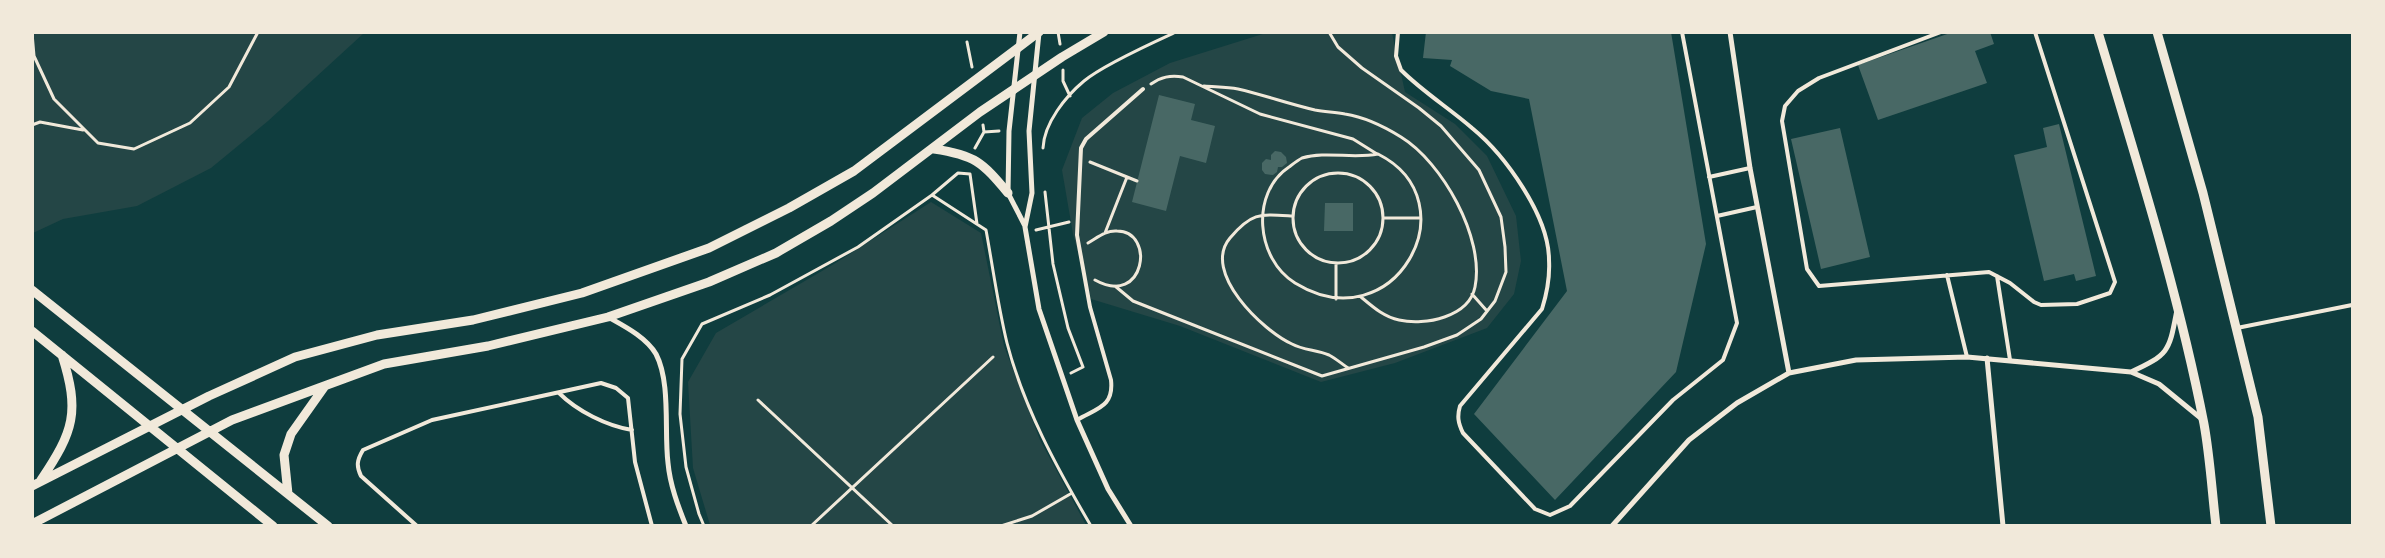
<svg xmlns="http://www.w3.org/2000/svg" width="2385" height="558" font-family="'Fira Sans',sans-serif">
	<rect width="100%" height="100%" fill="#0f3d3e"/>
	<path fill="#244646" d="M 32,33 L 364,33 L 268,121 L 211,168 L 137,206 L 63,219 L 33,233 Z
		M 1266,33 L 1392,33 L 1405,92 L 1455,124 L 1487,156 L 1516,216 L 1521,261 L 1514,294 L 1487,328 L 1395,363 L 1321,382 L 1180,326 L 1091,299 L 1073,234 L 1062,170 L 1082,118 L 1113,93 L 1170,63 Z
		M 931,202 L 981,233 L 1004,346 L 1040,440 L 1086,525 L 710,525 L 693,468 L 688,382 L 716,333 L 834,264 Z"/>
	<path fill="#486865" d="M 1426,32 L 1671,32 L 1706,244 L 1676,372 L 1555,500 L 1474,414 L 1567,291 L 1529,99 L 1491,91 L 1450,66 L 1452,60 L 1423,58 Z
		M 1953,32 L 1990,32 L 1994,44 L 1975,51 L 1987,83 L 1878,120 L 1858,65 Z
		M 1159,95 L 1195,104 L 1191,120 L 1215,126 L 1206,163 L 1180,156 L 1166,211 L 1132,202 Z
		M 2059,124 L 2096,276 L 2076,281 L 2074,274 L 2044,281 L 2014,155 L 2047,147 L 2043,128 Z
		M 1840,128 L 1870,257 L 1821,269 L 1791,139 Z
		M 1275,151 L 1281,152 L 1286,157 L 1287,163 L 1282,167 L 1278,167 L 1277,172 L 1273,175 L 1265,174 L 1262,170 L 1262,163 L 1266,159 L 1271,160 L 1271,155 Z
		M 1325,203 L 1353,203 L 1353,231 L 1324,231 Z"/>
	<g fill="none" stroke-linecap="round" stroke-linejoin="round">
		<path stroke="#f1e9da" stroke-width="3" d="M 1058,32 L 1060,44
			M 32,33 L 34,56 L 54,99 L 98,143 L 134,149 L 190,123 L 229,87 L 258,32
			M 967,42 L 972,67
			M 1063,70 L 1063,81 L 1070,96
			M 1151,84 C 1161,77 1170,75 1183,77 L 1260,114 L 1353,139 L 1377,154
			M 1204,86 C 1215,87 1227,87 1238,89 C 1264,95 1289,104 1315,110 C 1325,112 1335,112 1345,114 C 1364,117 1385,127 1401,137 C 1442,162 1485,238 1475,287 C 1469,317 1425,326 1399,320 C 1384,317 1373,307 1361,297
			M 32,125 L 40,122 L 83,130
			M 984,132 L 999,131
			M 975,148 L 984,132 L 983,125
			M 1043,148 C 1044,123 1066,96 1084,81 C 1103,65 1152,43 1176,32
			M 1378,154 C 1473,202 1394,344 1295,283 C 1256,259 1250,193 1289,167 C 1293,164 1298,160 1302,158 C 1326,151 1353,159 1378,154 Z
			M 1090,162 L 1137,181
			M1293 218a45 45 0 1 1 90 0a45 45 0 1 1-90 0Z
			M 1045,192 L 1053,264 L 1068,328 L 1083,367 L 1071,373
			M 932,195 L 958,173 L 970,174 L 977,224
			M 1293,216 C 1260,214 1252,212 1230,238 C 1201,272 1263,331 1292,344 C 1303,350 1317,350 1329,355 C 1335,358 1342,364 1348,368
			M 1383,218 L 1420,218
			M 1036,230 L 1069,222
			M 1105,233 L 1127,177
			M 1088,243 C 1097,238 1106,230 1117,231 C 1156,231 1145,308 1095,280
			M 1115,286 L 1133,301 L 1322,376 L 1424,347 L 1457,335 L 1481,319 L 1495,301 L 1506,272 L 1505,247 L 1501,217 L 1479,170 L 1441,126 L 1419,108 L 1362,68 L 1338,47 L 1329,32
			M 1472,294 L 1487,311
			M 1336,299 L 1336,263
			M 758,400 L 893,526
			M 704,526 L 699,514 L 686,467 L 680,414 L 682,359 L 702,324 L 770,295 L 858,247 L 932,195 L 986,230 C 993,268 998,306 1007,343 C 1024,408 1057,468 1091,526
			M 811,526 L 993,357
			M 1001,526 L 1032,516 L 1072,493"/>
		<path stroke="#f1e9da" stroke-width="4" d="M 1398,32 L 1396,56 L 1401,70 C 1423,92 1449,108 1472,128 C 1505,155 1549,216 1549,260 C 1550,277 1547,293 1542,309 L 1460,406 C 1457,416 1458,423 1463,433 L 1535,509 L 1550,515 L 1570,506 L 1673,400 L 1723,360 L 1737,323 L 1682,32
			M 1941,32 L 1819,78 L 1798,91 L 1785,106 L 1782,121 L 1807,269 L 1819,286 L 1989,272 L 2010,283 L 2034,302 L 2041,305 L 2077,304 L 2110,293 L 2115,282 L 2035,32
			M 1709,177 L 1750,168
			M 1717,216 L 1757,207
			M 1947,275 L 1967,357
			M 1997,276 L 2010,360
			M 2237,328 L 2352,305
			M 559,393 C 577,411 607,426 632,430
			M 1077,420 C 1097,408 1114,407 1111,380 L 1090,307 L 1077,235 L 1081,148 L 1086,139 L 1143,89
			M 417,526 L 361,476 C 356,466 357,460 363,450 L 432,420 L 601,383 L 616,388 L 628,398 L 635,462 L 652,526"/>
		<path stroke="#f1e9da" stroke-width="5" d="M 1020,32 L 1009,131 L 1008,193 L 1025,226
			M 1730,32 L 1750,168 L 1789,373
			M 1039,33 L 1029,131 L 1032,193 L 1025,227 L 1039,309 L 1077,420 L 1108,489 L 1131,526
			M 608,317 C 624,326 646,337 656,354 C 671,383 664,431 668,463 C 670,485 678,506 686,526
			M 1987,358 L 2003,526
			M 2131,372 C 2170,354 2169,351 2177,310
			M 1612,526 L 1689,440 L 1737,403 L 1789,373 L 1856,360 L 1967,357 L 2131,372 L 2159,384 L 2203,420"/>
		<path stroke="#f1e9da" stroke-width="9" d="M 2098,32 C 2137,162 2178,291 2204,424 C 2210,457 2212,492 2216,526
			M 2157,32 L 2203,193 L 2258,417 L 2271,526
			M 934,149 C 975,155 982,162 1008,193
			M 32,290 L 328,526
			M 32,331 L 273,526
			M 41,480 C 74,431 80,412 62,355
			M 32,486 L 209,396 L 295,357 L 377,335 L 473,320 L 582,293 L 709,248 L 789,208 L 854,171 L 1039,32
			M 288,494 L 284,455 L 291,434 L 325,386
			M 32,524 L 232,420 L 384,364 L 488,346 L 608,317 L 709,282 L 776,253 L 831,221 L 873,193 L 980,112 L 1062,57 L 1104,32"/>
	</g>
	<rect width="2385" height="558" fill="none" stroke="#f1e9da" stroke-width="68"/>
</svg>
